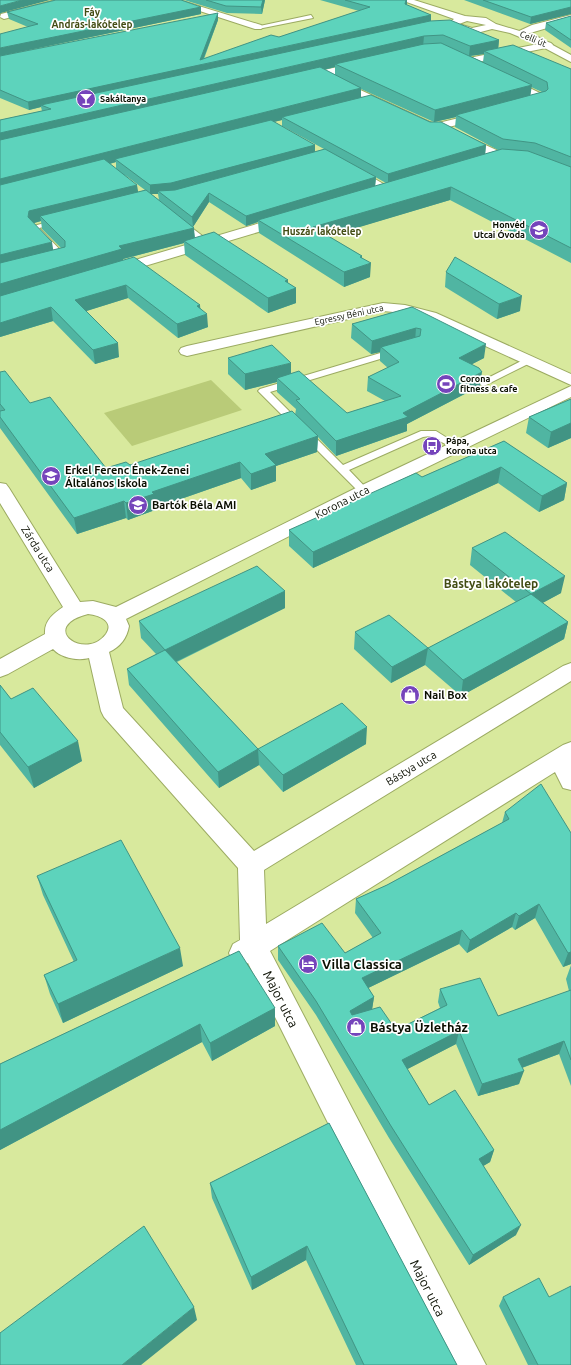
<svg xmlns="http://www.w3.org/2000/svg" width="571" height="1365" font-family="Ubuntu,sans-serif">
	<rect width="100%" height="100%" fill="#d8e99d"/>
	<path fill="#b9cb78" d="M 211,380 L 242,410 L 132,446 L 104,413 Z"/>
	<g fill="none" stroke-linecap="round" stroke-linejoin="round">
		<g stroke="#9cab62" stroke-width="2">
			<path id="service" d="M 311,15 L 313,18 L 258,29 L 255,27 Z
				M 357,172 L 363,172 L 392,189 L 385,191 L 357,176 Z
				M 59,219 L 62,219 L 62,223 L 39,228 L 67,257 L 58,260 L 54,258 L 57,256 L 30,227 Z
				M 177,221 L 183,221 L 209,241 L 209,245 L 203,245 L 177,225 Z
				M 397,348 L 402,351 L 400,353 L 270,392 L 343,465 L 421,431 L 436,431 L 460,446 L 455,449 L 430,436 L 423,437 L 349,470 L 369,491 L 364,494 L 360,493 L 258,391 L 260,389 Z
				M 527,358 L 532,361 L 530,363 L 486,385 L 483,386 L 478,383 Z"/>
		</g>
		<g stroke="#9cab62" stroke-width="2">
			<path id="minor" d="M 56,0 L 70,0 L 69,2 L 4,19 L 0,17 L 1,14 Z
				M 166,0 L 179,0 L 261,25 L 263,27 L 261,29 L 255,29 Z
				M 571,15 L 571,21 L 520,36 L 515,33 L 532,25 Z
				M 548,42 L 551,43 L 553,45 L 551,47 L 468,64 L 443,52 L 448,49 L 469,58 Z
				M 364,61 L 368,62 L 369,64 L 368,66 L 330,76 L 434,124 L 484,112 L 490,115 L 488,117 L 433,131 L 320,77 L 320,74 L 324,70 Z
				M 503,75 L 544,95 L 545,100 L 544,102 L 520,109 L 516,108 L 515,106 L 516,104 L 534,98 L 499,80 L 498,78 L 499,76 Z
				M 459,133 L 503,153 L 505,156 L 503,159 L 495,159 L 455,138 L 453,136 Z
				M 287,215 L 292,216 L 294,219 L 292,222 L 118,274 L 108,274 L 106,271 L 108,268 Z
				M 383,303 L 405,305 L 436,313 L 571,374 L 571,385 L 426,319 L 404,313 L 383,311 L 187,356 L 181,354 L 179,351 L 181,348 L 187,346 Z
				M 571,386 L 571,397 L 370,495 L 126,619 L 129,626 C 127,638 120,647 109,652 L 123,708 L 254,851 L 563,666 L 571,663 L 571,681 L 264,870 L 266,924 L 563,745 L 571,742 L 571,790 L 563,788 L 555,772 L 270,951 L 486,1365 L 449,1365 L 248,963 L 243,965 L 233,962 L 229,953 L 233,944 L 240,940 L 238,868 L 104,717 L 101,711 L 89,658 C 78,661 61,658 53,649 L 8,674 L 0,677 L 0,659 L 45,634 C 44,621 53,614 63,607 L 0,503 L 0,483 L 6,484 L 9,488 L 80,602 L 93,601 L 116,607 L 358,487 ZM 88,614 C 98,615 115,621 106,634 C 85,662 37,627 88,614 Z"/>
		</g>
		<g stroke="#9cab62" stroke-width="2">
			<path id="tertiary" d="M 401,0 L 414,0 L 465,16 L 486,18 L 496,24 L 536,36 L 571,55 L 571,62 L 539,45 L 510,33 L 492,29 L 477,33 L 466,33 L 453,29 L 448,24 L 454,19 ZM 467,21 L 486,25 L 472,28 L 459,24 Z"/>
		</g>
		<use href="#service" fill="#fff" fill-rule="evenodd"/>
		<use href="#minor" fill="#fff" fill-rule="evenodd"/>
		<use href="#tertiary" fill="#fff" fill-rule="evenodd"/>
	</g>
	<path fill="#50b5a2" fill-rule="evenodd" d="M 184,0 L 265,0 L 262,14 L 227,13 Z
		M 320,0 L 407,0 L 407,5 L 431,15 L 431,21 L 499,40 L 498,48 L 571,69 L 571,263 L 450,200 L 328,236 L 362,256 L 362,258 L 370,277 L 344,287 L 259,233 L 258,222 L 246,226 L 209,202 L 193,227 L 195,238 L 288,283 L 296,288 L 296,303 L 268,313 L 185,255 L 184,243 L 123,259 L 123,260 L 200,305 L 200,308 L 208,327 L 178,338 L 128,298 L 86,311 L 119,357 L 95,364 L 53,321 L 0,337 L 0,120 L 42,111 L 41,107 L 29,110 L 0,98 L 0,56 L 218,20 L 204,59 L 279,37 L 359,11 ZM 484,54 L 483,62 L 470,56 ZM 335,67 L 335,75 L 324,70 ZM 531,87 L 542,92 L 530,96 ZM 361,89 L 434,122 L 430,122 L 361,97 ZM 456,117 L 455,127 L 498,150 L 485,154 L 486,145 L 434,122 ZM 282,120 L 282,126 L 324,149 L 315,152 L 315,145 L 273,122 ZM 116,162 L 116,169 L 110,164 ZM 354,165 L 386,183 L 375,186 L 376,177 ZM 125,175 L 145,190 L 138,192 ZM 151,194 L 158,194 L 159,200 ZM 41,221 L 42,229 L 61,248 L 53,250 L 33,223 Z
		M 464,0 L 571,0 L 571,14 L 530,24 Z
		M 201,7 L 201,14 L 0,56 L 28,27 L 9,19 L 7,12 Z
		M 571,16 L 571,48 L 545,30 L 546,23 Z
		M 446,272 L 520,311 L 497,319 L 445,287 Z
		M 412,307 L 484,358 L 472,364 L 480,386 L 407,424 L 407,431 L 336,456 L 318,437 L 317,452 L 276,466 L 276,481 L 251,490 L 241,478 L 155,508 L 155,510 L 128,520 L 126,518 L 77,534 L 0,428 L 0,372 L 30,403 L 106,468 L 130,465 L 295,415 L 296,409 L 277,392 L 277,382 L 245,390 L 228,374 L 228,358 L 291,373 L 347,413 L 385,401 L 367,391 L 368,377 L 388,368 L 380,361 L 380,352 L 371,354 L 351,338 L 352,324 Z
		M 571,399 L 571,438 L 548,448 L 526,433 L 529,417 Z
		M 504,441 L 567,483 L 564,500 L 539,512 L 498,483 L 313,568 L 289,546 L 289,530 L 422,477 Z
		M 472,548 L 561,593 L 542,603 L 568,622 L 564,639 L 461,696 L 425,665 L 391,683 L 354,649 L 355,632 L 428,648 L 516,602 L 470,565 Z
		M 285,591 L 285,608 L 177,662 L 258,749 L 366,744 L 283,792 L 259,765 L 219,788 L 129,685 L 127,669 L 156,654 L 141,638 L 139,621 Z
		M 0,685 L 11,699 L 82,761 L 34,788 L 0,745 Z
		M 505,812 L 571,833 L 571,964 L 563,967 L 535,918 L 515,930 L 512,927 L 467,953 L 459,944 L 368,988 L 374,997 L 372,1009 L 396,1030 L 440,1008 L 438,1002 L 440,989 L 498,1016 L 569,991 L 566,979 L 571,965 L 571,1086 L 559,1054 L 522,1068 L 519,1084 L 478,1096 L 456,1044 L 407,1069 L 429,1105 L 494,1150 L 490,1162 L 483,1166 L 516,1235 L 469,1265 L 389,1138 L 316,1015 L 278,960 L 278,946 L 345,953 L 373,938 L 355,913 L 356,899 L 387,885 L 502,823 Z
		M 37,876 L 183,966 L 63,1023 L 50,994 L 44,975 L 74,962 L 43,895 Z
		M 239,951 L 275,1026 L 212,1061 L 202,1042 L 0,1150 L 0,1064 Z
		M 329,1123 L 457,1365 L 356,1365 L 306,1260 L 252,1290 L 212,1198 L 210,1183 Z
		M 503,1297 L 549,1297 L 571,1365 L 528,1365 L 499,1306 Z"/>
	<path fill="#419484" d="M 22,0 L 50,0 L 1,13 L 0,14 L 0,6 Z
		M 263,0 L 265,0 L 262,14 L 261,7 Z
		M 406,0 L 407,0 L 407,4 L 404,11 L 405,4 Z
		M 201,7 L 201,14 L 0,56 L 0,48 Z
		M 571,7 L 571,14 L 530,24 L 531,17 Z
		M 218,13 L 218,20 L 201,65 L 431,15 L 431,22 L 41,105 L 41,107 L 29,110 L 28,102 L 200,60 Z
		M 424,36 L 423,47 L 335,64 L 335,67 L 0,146 L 0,133 Z
		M 499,40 L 498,51 L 484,51 L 484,54 L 469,56 L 470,46 Z
		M 532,85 L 530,98 L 456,115 L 456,117 L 434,122 L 435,110 Z
		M 361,88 L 361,100 L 282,117 L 282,120 L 118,161 L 115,159 L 116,162 L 0,192 L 0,179 Z
		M 315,145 L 315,154 L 172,193 L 158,191 L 158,194 L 150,194 L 150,185 Z
		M 486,145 L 485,155 L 388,183 L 388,174 Z
		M 376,177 L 375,187 L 258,220 L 258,222 L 246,226 L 246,216 Z
		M 137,185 L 139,197 L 40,216 L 41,221 L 31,224 L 28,217 L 29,211 Z
		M 451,187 L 450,200 L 313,241 L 313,227 Z
		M 209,193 L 209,202 L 193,227 L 192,217 Z
		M 194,228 L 195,241 L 184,241 L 184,243 L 123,259 L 124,262 L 0,299 L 0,284 L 119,246 Z
		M 52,242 L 54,255 L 0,268 L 0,255 Z
		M 362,256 L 362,266 L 371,263 L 370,277 L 344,287 L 344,272 L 360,257 Z
		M 288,280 L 288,291 L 296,288 L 296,303 L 268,313 L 268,298 L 285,281 Z
		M 126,285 L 128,298 L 77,314 L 75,300 Z
		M 522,296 L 520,311 L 497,319 L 499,304 Z
		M 200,305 L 201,316 L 207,314 L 208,327 L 178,338 L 177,324 L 197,306 Z
		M 51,307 L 53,321 L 0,337 L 0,323 Z
		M 416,328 L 415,342 L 381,347 L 380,352 L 371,354 L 372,341 Z
		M 118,343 L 119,357 L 95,364 L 93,350 Z
		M 486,344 L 484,358 L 457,372 L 459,358 Z
		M 291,363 L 291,378 L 277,378 L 277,382 L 245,390 L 245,374 Z
		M 482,372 L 480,386 L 407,424 L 407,431 L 336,456 L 336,441 L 403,413 Z
		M 571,423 L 571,438 L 548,448 L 551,432 Z
		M 318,436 L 317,452 L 276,466 L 276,481 L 251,490 L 251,474 L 265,454 Z
		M 240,462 L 241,478 L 155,508 L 155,510 L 128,520 L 126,503 L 152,492 Z
		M 501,467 L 498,483 L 313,568 L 313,552 Z
		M 567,483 L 564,500 L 539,512 L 542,496 Z
		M 124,501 L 126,518 L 77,534 L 74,518 Z
		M 565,576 L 561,593 L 528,611 L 531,594 Z
		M 285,591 L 285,608 L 167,666 L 165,650 Z
		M 568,622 L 564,639 L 461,696 L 463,680 Z
		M 428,648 L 425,665 L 391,683 L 392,667 Z
		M 367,727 L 366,744 L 283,792 L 283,775 Z
		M 78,741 L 82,761 L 34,788 L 28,767 Z
		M 258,749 L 259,765 L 219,788 L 218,772 Z
		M 539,904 L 535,918 L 515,930 L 519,916 Z
		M 516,913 L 512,927 L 467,953 L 470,940 Z
		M 462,930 L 459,944 L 360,992 L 362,978 Z
		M 180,948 L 183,966 L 63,1023 L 58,1004 Z
		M 571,952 L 571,964 L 563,967 L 568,953 Z
		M 374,997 L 372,1010 L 349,1024 L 350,1011 Z
		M 275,1008 L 275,1026 L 212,1061 L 210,1043 Z
		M 200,1024 L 202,1042 L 0,1150 L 0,1130 Z
		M 459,1031 L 456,1044 L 400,1073 L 402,1060 Z
		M 564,1041 L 559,1054 L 513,1071 L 518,1059 Z
		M 524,1071 L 519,1084 L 478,1096 L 482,1084 Z
		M 494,1150 L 490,1162 L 475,1171 L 479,1159 Z
		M 521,1225 L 516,1235 L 469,1265 L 473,1255 Z
		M 307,1246 L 306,1260 L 252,1290 L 251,1277 Z
		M 194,1307 L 197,1320 L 141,1365 L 122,1365 Z"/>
	<path fill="#5dd3bc" stroke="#419484" d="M 0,0 L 22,0 L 0,6 Z
		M 56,0 L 181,0 L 201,7 L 0,48 L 0,34 L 38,24 L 7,12 Z
		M 206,0 L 263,0 L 261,7 L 226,6 Z
		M 345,0 L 406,0 L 405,4 L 431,15 L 28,102 L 0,90 L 0,56 L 218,13 L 200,60 L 271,35 L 279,37 L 370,7 Z
		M 483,0 L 571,0 L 571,7 L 531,17 Z
		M 571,16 L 571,40 L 546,23 Z
		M 450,20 L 499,40 L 470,46 L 443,35 L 424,36 L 0,133 L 0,120 L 51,109 L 41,105 L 430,21 Z
		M 441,43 L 532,85 L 435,110 L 335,64 L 424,44 Z
		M 513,45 L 571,69 L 571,157 L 535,143 L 503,139 L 456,115 L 546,91 L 548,89 L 547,82 L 484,51 Z
		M 320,67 L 361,88 L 0,179 L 0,140 Z
		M 371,95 L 430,122 L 441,122 L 486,145 L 388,174 L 282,117 Z
		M 271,120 L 315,145 L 171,183 L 150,185 L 115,159 Z
		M 325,149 L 376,177 L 246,216 L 209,193 L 192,217 L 158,191 L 175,190 Z
		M 502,149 L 528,151 L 571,167 L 571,248 L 451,187 L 313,227 L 362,256 L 360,257 L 371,263 L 344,272 L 258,220 Z
		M 104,159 L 137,185 L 29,211 L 28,217 L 52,242 L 0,255 L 0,185 Z
		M 146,190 L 194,228 L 119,246 L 122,249 L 0,284 L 0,263 L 65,247 L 65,241 L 40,216 Z
		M 214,232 L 288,280 L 285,281 L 296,288 L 268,298 L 184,241 Z
		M 134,257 L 200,305 L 197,306 L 207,314 L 177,324 L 126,285 L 75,300 L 118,343 L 93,350 L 51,307 L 0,323 L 0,296 Z
		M 455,257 L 522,296 L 499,304 L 446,272 Z
		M 412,307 L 486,344 L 459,358 L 479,368 L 482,372 L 403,413 L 408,417 L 336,441 L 296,400 L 300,399 L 277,378 L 299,371 L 347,413 L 401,396 L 368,377 L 399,362 L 381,347 L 420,336 L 421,329 L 416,328 L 372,341 L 352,324 Z
		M 272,345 L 291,363 L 245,374 L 228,358 Z
		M 5,371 L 30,403 L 50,397 L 106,468 L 126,462 L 130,465 L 292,411 L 318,436 L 265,454 L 276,465 L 251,474 L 240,462 L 152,492 L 154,494 L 126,503 L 124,501 L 74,518 L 0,417 L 0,411 L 5,410 L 0,404 L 0,372 Z
		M 571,399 L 571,423 L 551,432 L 529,417 Z
		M 504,441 L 567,483 L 542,496 L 501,467 L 313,552 L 289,530 L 416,473 L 422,477 Z
		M 505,532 L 565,576 L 531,594 L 472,548 Z
		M 257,566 L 285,591 L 165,650 L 139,621 Z
		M 531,594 L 568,622 L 463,680 L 428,648 Z
		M 389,615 L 428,648 L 392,667 L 355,632 Z
		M 165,650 L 258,749 L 218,772 L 127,669 Z
		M 0,685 L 11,699 L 33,688 L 78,741 L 28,767 L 0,732 Z
		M 342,703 L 367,727 L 283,775 L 258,749 Z
		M 541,784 L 571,833 L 571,952 L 568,953 L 539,904 L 519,916 L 516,913 L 470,940 L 462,930 L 362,978 L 374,997 L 350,1011 L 352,1015 L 380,1007 L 396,1030 L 447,1005 L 440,989 L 480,978 L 498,1016 L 571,990 L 571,1060 L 564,1041 L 518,1059 L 524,1071 L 482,1084 L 459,1031 L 402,1060 L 429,1105 L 455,1090 L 494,1150 L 479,1159 L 521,1225 L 473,1255 L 391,1126 L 316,1001 L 278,946 L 322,923 L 345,953 L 381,933 L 356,899 L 387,885 L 509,819 L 505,812 Z
		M 121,840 L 180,948 L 58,1004 L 44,975 L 77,960 L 37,876 Z
		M 239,951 L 275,1008 L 210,1043 L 200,1024 L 0,1130 L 0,1064 Z
		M 329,1123 L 457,1365 L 364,1365 L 307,1246 L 251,1277 L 210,1183 Z
		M 144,1226 L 194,1307 L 122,1365 L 0,1365 L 0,1333 Z
		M 539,1278 L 549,1297 L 571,1286 L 571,1365 L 538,1365 L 503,1297 Z"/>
	<defs>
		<g id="bar-disc" transform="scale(1)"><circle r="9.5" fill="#7544bb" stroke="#fff"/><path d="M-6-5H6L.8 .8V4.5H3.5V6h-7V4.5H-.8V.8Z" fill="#fff"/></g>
		<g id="school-disc" transform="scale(1)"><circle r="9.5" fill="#7544bb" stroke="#fff"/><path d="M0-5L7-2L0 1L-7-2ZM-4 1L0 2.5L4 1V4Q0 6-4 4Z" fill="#fff"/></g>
		<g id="stadium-disc" transform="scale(1)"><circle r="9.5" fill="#7544bb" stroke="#fff"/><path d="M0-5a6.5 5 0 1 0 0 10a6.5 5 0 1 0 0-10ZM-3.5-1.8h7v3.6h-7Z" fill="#fff"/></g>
		<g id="bus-disc" transform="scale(1)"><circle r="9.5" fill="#7544bb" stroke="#fff"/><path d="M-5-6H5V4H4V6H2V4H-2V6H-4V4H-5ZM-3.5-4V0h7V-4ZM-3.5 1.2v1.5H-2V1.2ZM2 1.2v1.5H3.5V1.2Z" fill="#fff"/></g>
		<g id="shop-disc" transform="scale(1)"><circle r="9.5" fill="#7544bb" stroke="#fff"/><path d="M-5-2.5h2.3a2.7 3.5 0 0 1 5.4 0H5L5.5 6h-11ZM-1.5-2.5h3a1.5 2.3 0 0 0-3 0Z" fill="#fff"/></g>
		<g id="hotel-disc" transform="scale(1)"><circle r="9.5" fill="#7544bb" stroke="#fff"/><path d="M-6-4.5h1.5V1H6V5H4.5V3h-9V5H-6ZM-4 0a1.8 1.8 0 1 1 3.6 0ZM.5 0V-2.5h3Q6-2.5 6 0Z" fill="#fff"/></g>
	</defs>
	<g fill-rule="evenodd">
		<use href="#bar-disc" x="86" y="99"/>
		<use href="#school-disc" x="539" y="230"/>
		<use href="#stadium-disc" x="446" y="384"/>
		<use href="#bus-disc" x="432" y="446"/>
		<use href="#school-disc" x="51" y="476"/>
		<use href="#school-disc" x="138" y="505"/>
		<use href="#shop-disc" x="410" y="695"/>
		<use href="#hotel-disc" x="308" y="964"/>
		<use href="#shop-disc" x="356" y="1027"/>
	</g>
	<g text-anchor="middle" stroke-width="3.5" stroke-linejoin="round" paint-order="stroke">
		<g font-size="9" fill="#0a0e00" stroke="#fff">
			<text transform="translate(533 39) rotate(23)" y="3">Celli út</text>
			<text transform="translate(349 315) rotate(-12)" y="3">Egressy Béni utca</text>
		</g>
		<g font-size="9" font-weight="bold" fill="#0a0e00" stroke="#fff" text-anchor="start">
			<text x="100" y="102">Sakáltanya</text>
			<text x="525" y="228" text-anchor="end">Honvéd<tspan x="525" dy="10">Utcai Óvoda</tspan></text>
			<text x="460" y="382">Corona<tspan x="460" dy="10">fitness &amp; cafe</tspan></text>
			<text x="446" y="444">Pápa,<tspan x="446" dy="10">Korona utca</tspan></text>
		</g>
		<g font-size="10" font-weight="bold" fill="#424c13" stroke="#fff">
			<text x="92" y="16">Fáy<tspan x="92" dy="12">András-lakótelep</tspan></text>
			<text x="322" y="235">Huszár lakótelep</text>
		</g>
		<g font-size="11" font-weight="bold" fill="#0a0e00" stroke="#fff" text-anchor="start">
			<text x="65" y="474">Erkel Ferenc Ének-Zenei<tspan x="65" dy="13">Általános Iskola</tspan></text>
			<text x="152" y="509">Bartók Béla AMI</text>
			<text x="424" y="699">Nail Box</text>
		</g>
		<g font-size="11" fill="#0a0e00" stroke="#fff">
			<text transform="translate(342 502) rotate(-27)" y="4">Korona utca</text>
			<text transform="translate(38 549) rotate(58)" y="4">Zárda utca</text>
			<text transform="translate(411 768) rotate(-31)" y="4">Bástya utca</text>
		</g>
		<g font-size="12" font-weight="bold" fill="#424c13" stroke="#fff">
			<text x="491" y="588">Bástya lakótelep</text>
		</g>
		<g font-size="13" font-weight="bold" fill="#0a0e00" stroke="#fff" text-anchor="start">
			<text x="322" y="969">Villa Classica</text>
			<text x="370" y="1032">Bástya Üzletház</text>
		</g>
		<g font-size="13" fill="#0a0e00" stroke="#fff">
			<text transform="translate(281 999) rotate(63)" y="5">Major utca</text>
			<text transform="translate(428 1288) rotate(63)" y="5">Major utca</text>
		</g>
	</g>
</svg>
